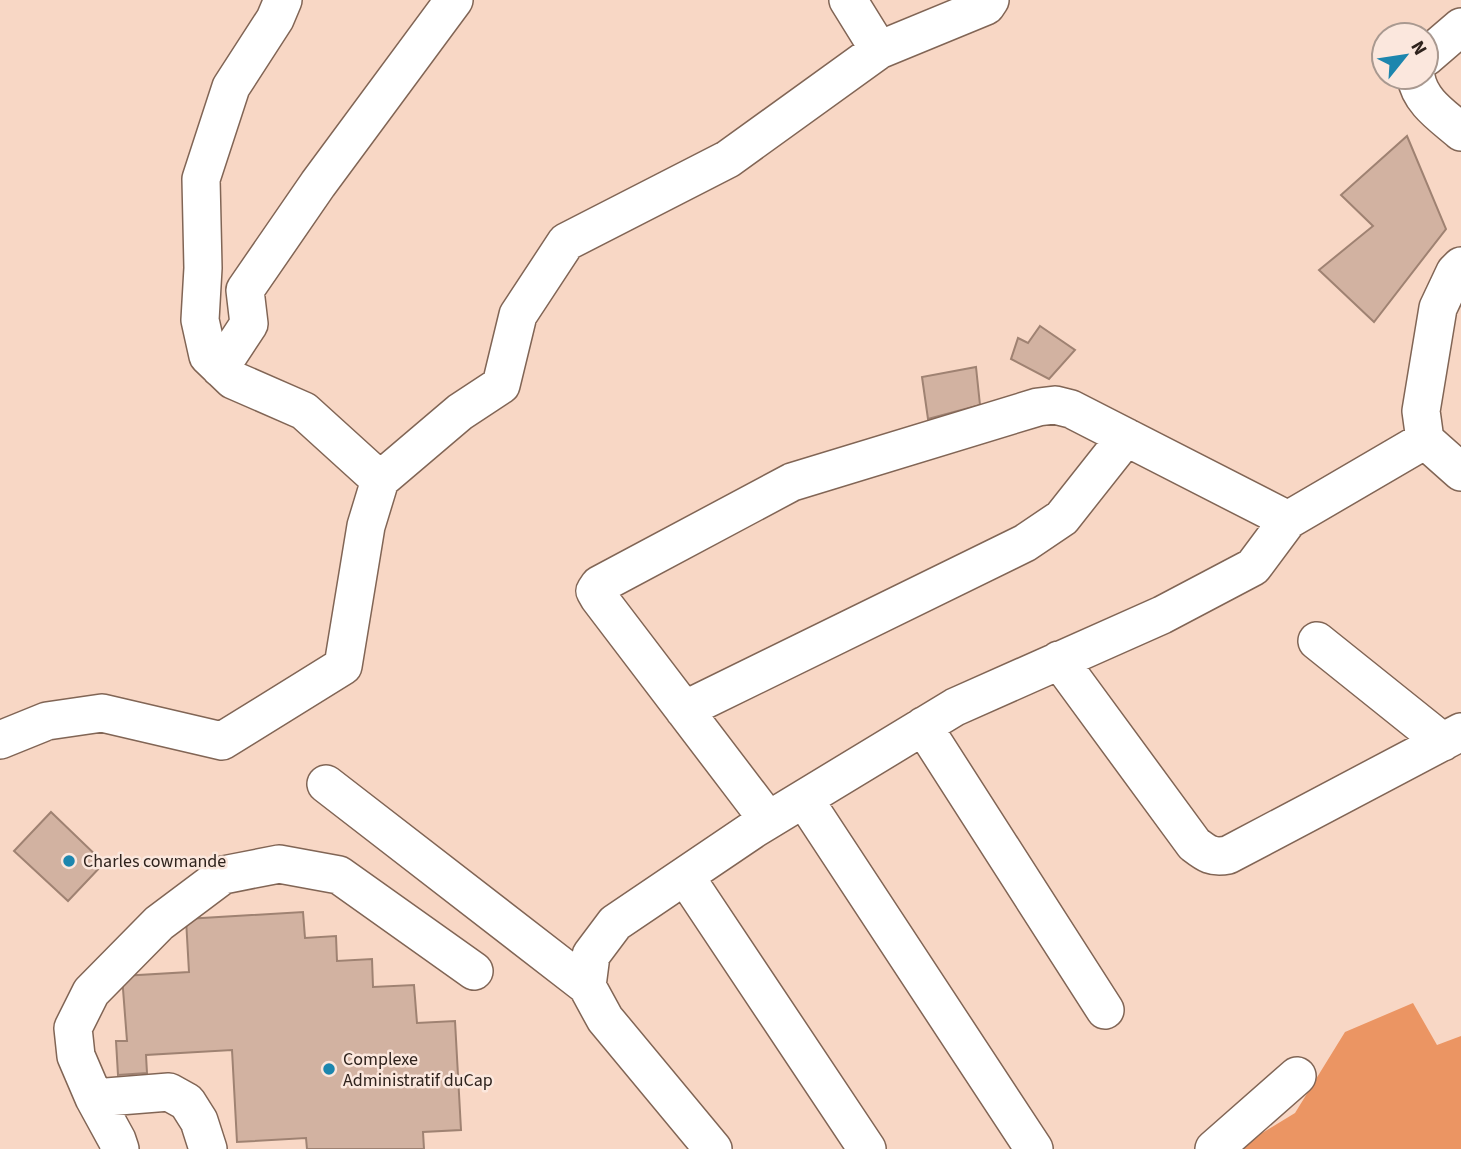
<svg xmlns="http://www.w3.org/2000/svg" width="1461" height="1149" font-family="'Source Sans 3',sans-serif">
	<rect width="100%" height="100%" fill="#f8d7c5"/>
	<path fill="#eb9563" d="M 1413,1003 L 1437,1045 L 1461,1036 L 1461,1149 L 1239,1149 L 1239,1147 L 1295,1113 L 1345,1032 Z"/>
	<path fill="#d2b2a1" stroke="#9f8272" stroke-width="2" d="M 1407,136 L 1446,229 L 1374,322 L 1319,270 L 1373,226 L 1341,195 Z
		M 1040,326 L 1075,350 L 1049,379 L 1011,359 L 1018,338 L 1028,343 Z
		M 976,367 L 980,405 L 928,419 L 922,377 Z
		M 51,812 L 104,863 L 68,901 L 14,851 Z
		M 303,912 L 305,938 L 336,936 L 337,961 L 372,959 L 373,987 L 414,985 L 417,1023 L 455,1021 L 461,1130 L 423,1132 L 424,1149 L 307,1149 L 306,1138 L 237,1142 L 232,1050 L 146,1055 L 147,1073 L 118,1075 L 116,1041 L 127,1041 L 122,976 L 189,972 L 186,919 Z"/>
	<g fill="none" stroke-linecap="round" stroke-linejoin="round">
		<g stroke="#816555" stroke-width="40">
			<path id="minor" d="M 283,0 L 275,19 L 231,87 L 201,179 L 203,268 L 200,320 L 208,356 L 233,380 L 304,411 L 380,480
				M 848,0 L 879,50
				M 1426,57 L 1461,27
				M 1416,77 C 1420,102 1443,116 1461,132
				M 220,368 L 249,324 L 245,290 L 318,184 L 454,0
				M 1425,440 L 1461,472
				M 1317,641 L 1443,742
				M 1059,660 L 1194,844 C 1207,854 1212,858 1228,855 L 1461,732
				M 684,710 L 1025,543 L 1062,518 L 1126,437
				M 923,726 L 1105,1010
				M 0,740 L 47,721 L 102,713 L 222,741 L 343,666 L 366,526 L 380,480 L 460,412 L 501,385 L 518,315 L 566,242 L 728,159 L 879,50 L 986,6 L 990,0
				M 326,784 L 587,986
				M 804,799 L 1034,1149
				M 768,820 L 599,598 L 595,591 L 599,585 L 792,482 L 1038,407 L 1055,405 L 1071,409 L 1288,520
				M 685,876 L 867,1149
				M 94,1098 L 169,1092 L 187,1102 L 199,1121 L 208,1149
				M 120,1149 L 117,1140 L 94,1098 L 76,1056 L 73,1028 L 91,992 L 159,923 L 223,875 L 279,864 L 339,875 L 474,971
				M 713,1149 L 605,1019 L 587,986 L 591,955 L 615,923 L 754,829 L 955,707 L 1162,615 L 1253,567 L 1288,520 L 1425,440 L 1421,411 L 1438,308 L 1455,272 L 1461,266
				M 1214,1149 L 1297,1076"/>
		</g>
		<use href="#minor" stroke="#fff" stroke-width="37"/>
	</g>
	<g fill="#1c86ae" stroke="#fbe7dd" stroke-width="2.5">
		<circle cx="69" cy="861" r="7"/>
		<circle cx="329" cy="1069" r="7"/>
	</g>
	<g text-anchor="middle" stroke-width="5" stroke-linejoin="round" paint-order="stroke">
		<g font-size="18" fill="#2f231d" stroke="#fbe7dd" text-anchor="start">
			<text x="83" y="867">Charles cowmande</text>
			<text x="343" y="1065">Complexe<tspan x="343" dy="21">Administratif duCap</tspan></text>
		</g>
	</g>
	<g transform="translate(1405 56) rotate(60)"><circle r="33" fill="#fbe7dd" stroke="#a99990" stroke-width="2"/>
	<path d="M0-5L12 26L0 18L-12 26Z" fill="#1c86ae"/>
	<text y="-10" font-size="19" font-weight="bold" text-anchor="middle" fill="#2f231d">N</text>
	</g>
</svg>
